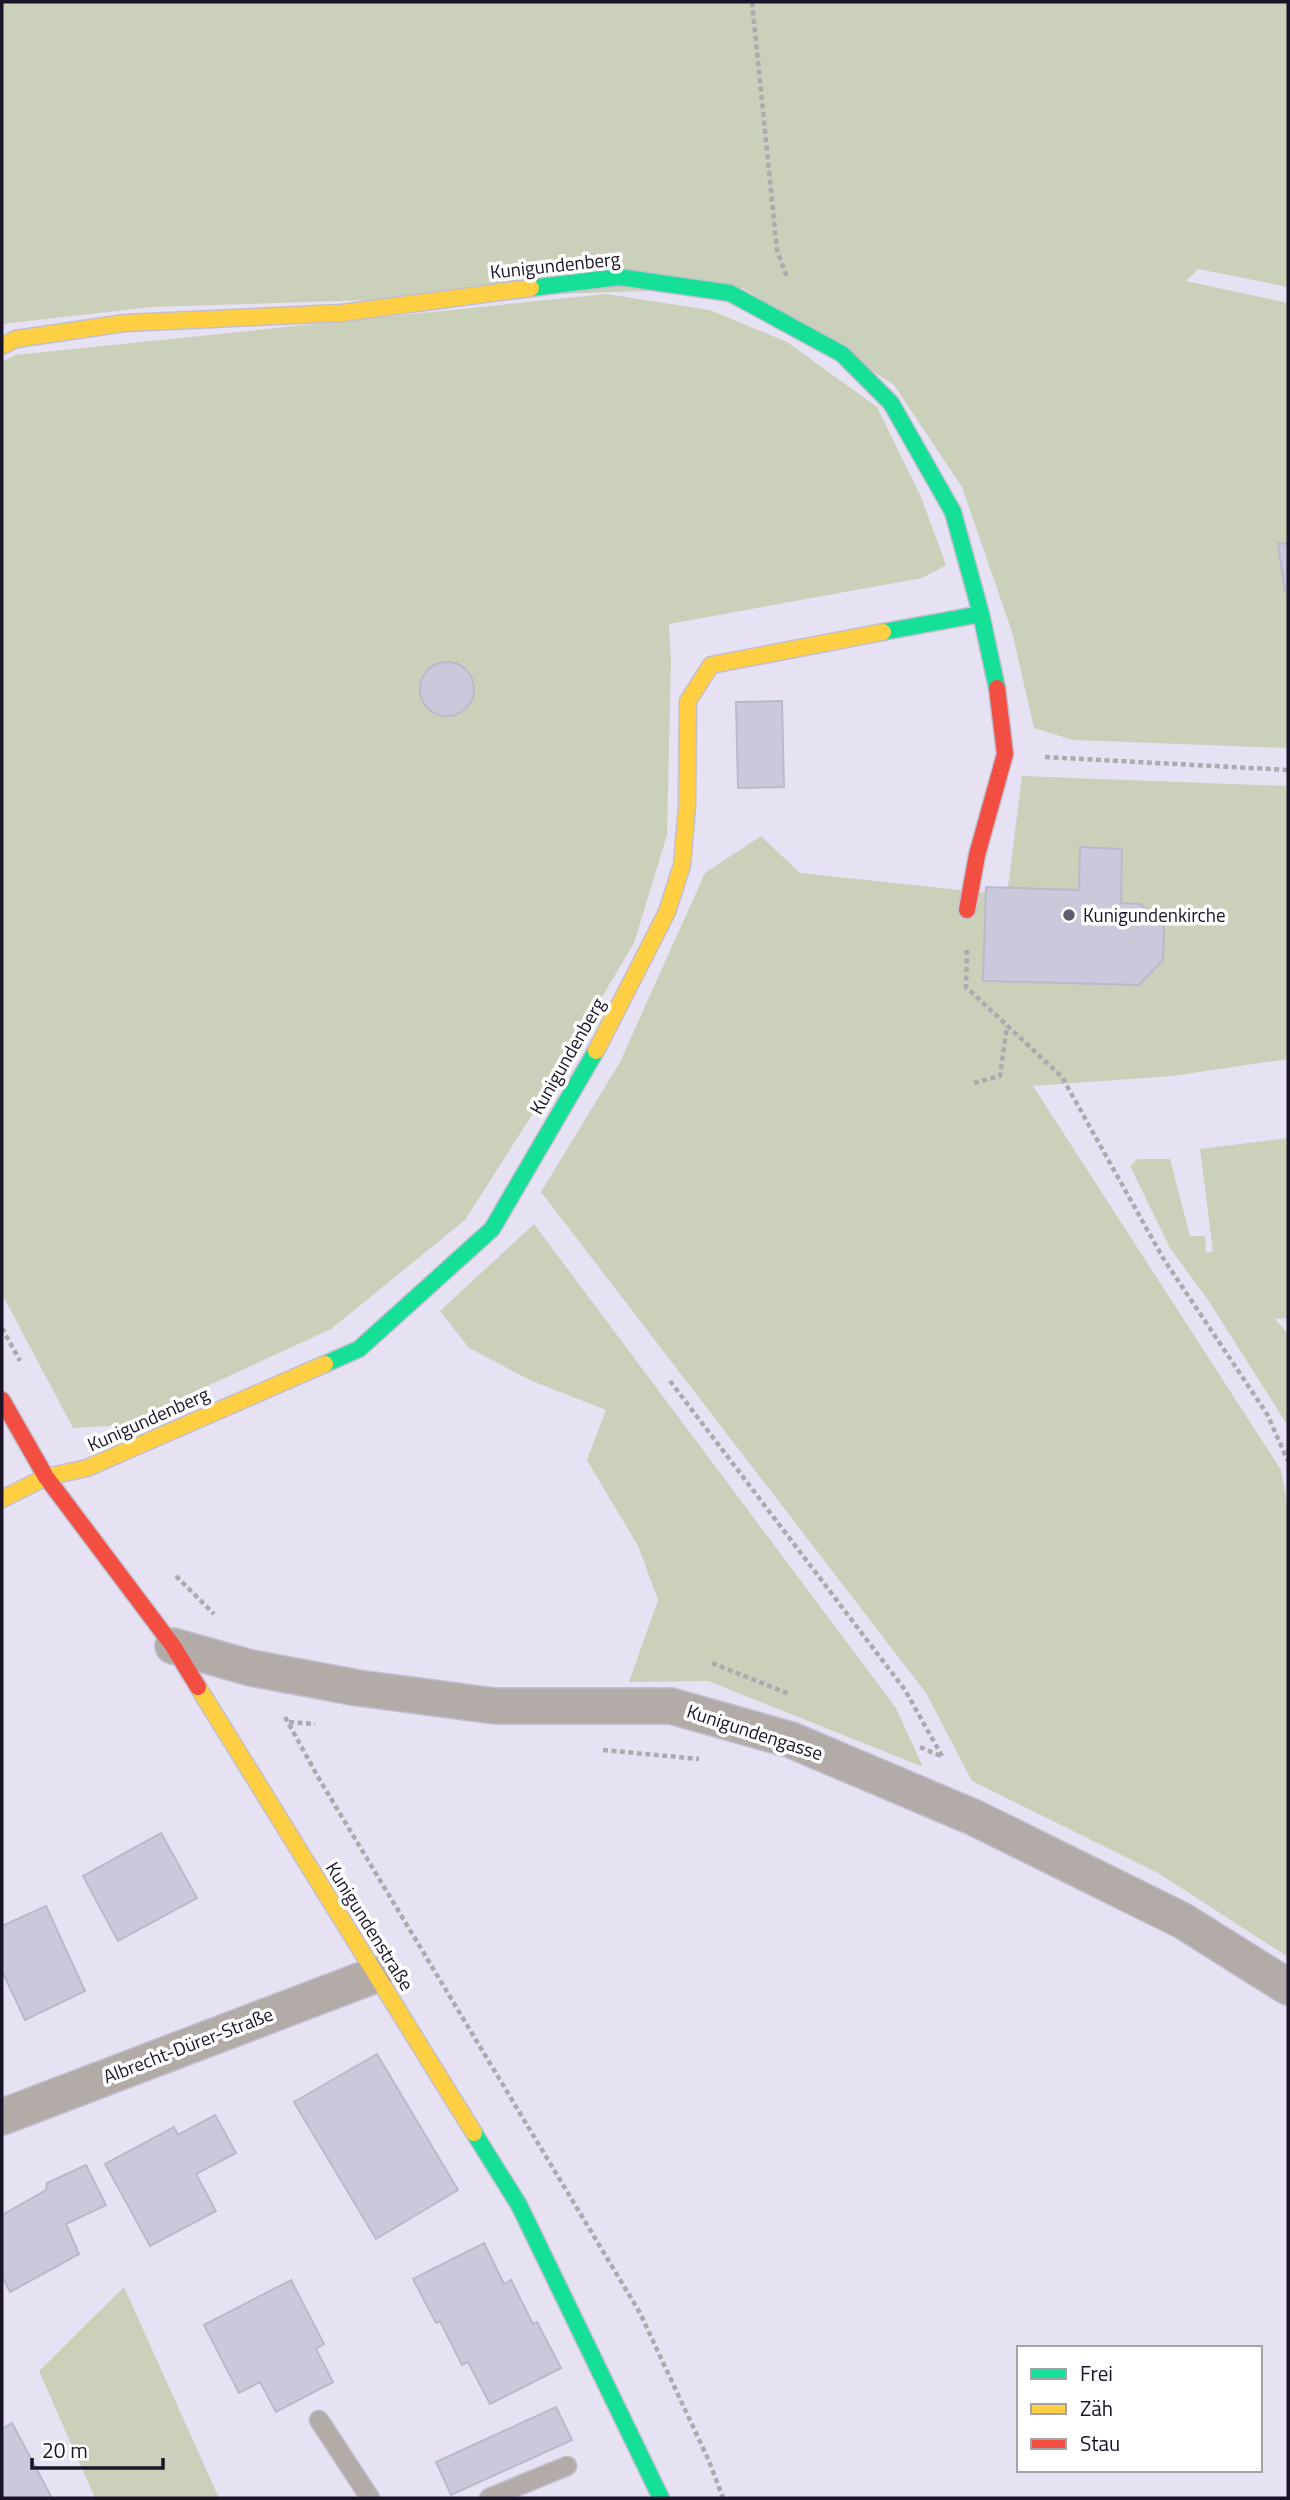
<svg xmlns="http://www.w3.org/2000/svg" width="1290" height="2500" font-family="'Titillium Web',sans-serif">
	<rect width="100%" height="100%" fill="#e6e2f4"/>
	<path fill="#cbd0ba" d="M 2,2 L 1288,2 L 1288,287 L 1198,269 L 1186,281 L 1288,303 L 1288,748 L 1073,740 L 1034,728 L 1012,632 L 962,487 L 894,385 L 743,288 L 152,307 L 2,324 Z
		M 606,294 L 710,310 L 787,342 L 877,407 L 921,497 L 946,565 L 922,578 L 669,624 L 671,660 L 667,835 L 634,943 L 532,1115 L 465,1220 L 331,1329 L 123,1425 L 73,1428 L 2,1294 L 2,362 L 15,355 Z
		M 1022,776 L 1288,786 L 1288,1059 L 1172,1076 L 1033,1086 L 1281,1470 L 1288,1510 L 1288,1957 L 1158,1873 L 972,1781 L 926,1693 L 541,1192 L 620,1062 L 705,873 L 761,836 L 800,873 L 1007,895 Z
		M 1288,1138 L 1288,1318 L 1275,1319 L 1288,1334 L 1288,1426 L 1208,1300 L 1170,1248 L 1130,1166 L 1138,1159 L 1170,1159 L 1190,1236 L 1205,1236 L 1206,1253 L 1213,1251 L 1200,1149 Z
		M 534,1224 L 896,1708 L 923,1767 L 708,1681 L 629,1682 L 658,1600 L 638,1546 L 587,1460 L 606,1410 L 532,1381 L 469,1348 L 440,1311 Z
		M 124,2287 L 219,2498 L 95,2498 L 39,2371 Z"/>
	<path fill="#cac9dc" stroke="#b9b9cb" stroke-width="2" d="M 1288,543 L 1288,592 L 1285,592 L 1278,544 Z
		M420 689a27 27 0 1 1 54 0a27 27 0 1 1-54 0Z
		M 782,701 L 784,787 L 738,788 L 736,702 Z
		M 1080,847 L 1122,849 L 1121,903 L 1141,904 L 1164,927 L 1163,960 L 1139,985 L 983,981 L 986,887 L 1079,890 Z
		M 161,1833 L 197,1898 L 118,1941 L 83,1876 Z
		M 46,1906 L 85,1991 L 25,2020 L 2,1971 L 2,1926 Z
		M 377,2054 L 458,2190 L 376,2239 L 294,2102 Z
		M 215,2115 L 236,2153 L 196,2174 L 216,2211 L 150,2246 L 105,2164 L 174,2127 L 178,2135 Z
		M 86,2165 L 106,2205 L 66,2224 L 79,2254 L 10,2292 L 2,2276 L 2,2215 L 46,2190 L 47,2183 Z
		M 484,2243 L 504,2284 L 511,2280 L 533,2324 L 537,2322 L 561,2368 L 490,2404 L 468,2362 L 462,2365 L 440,2321 L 436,2323 L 413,2279 Z
		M 291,2280 L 324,2344 L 316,2349 L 333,2382 L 276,2412 L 260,2382 L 239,2393 L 204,2325 Z
		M 556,2407 L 572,2440 L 451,2495 L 436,2462 Z
		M 12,2423 L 52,2498 L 2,2498 L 2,2429 Z"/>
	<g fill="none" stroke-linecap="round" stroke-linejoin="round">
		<g stroke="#c2bfce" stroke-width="21">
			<path id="lane" d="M 319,2420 L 370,2498
				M 489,2498 L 567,2466"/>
		</g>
		<g stroke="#c2bfce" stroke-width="38">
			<path id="street" d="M 173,1646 L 251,1668 L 358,1688 L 495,1706 L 671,1706 L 791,1740 L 975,1818 L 1183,1921 L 1288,1987
				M 2,2117 L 375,1975"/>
		</g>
		<g stroke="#c2bfce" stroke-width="19">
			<path id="fast" d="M 531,288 L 619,277 L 730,293 L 842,354 L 891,403 L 953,512 L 981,614 L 997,688
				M 883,632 L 981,614
				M 325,1364 L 359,1349 L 492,1229 L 596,1051
				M 474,2133 L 519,2205 L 661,2498"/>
		</g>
		<g stroke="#c2bfce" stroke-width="19">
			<path id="slow" d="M 2,346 L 16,339 L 125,323 L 342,313 L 531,288
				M 596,1051 L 667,912 L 682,865 L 687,807 L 688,701 L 711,665 L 883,632
				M 2,1499 L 46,1477 L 87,1468 L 325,1364
				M 198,1687 L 474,2133"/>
		</g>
		<g stroke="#c2bfce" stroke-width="19">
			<path id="jam" d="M 967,910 L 977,855 L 1005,754 L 997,688
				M 2,1400 L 46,1477 L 173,1646 L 198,1687"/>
		</g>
		<path stroke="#aea9ae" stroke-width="4.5" stroke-dasharray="5 3.5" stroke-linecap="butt" d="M 752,2 L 777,250 L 787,277
			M 1045,757 L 1288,770
			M 967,950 L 966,987 L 1062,1077 L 1163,1258 L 1267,1414 L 1288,1461
			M 974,1083 L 1000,1076 L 1007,1026
			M 2,1328 L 20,1361
			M 670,1381 L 905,1690 L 942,1756
			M 176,1576 L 214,1614
			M 712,1663 L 789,1694
			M 285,1717 L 318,1777 L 640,2313 L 709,2461 L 723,2498
			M 289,1722 L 315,1724
			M 920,1747 L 941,1756
			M 603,1750 L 699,1759"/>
		<use href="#lane" stroke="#b2aba8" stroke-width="18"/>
		<use href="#street" stroke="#b2aba8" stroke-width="35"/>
		<use href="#fast" stroke="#16e098" stroke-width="16"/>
		<use href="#slow" stroke="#ffcf43" stroke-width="16"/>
		<use href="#jam" stroke="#f24e42" stroke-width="16"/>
	</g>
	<circle fill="#625c70" stroke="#fff" stroke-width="2.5" cx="1069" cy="915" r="7"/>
	<g text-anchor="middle" stroke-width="7" stroke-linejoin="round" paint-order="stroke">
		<g font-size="19" fill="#1b1429" stroke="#fff">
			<text transform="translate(555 265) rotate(-6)" y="7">Kunigundenberg</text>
			<text transform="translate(567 1056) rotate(-60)" y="7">Kunigundenberg</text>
			<text transform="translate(148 1419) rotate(-24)" y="7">Kunigundenberg</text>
			<text transform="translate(755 1732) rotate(18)" y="7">Kunigundengasse</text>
			<text transform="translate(370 1926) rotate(58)" y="7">Kunigundenstraße</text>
			<text transform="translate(188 2045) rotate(-21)" y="7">Albrecht-Dürer-Straße</text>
		</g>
		<g font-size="19" fill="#1b1429" stroke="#fff" text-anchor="start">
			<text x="1083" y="922">Kunigundenkirche</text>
		</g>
	</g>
	<rect width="1290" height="2500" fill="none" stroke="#1b1429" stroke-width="7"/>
	<rect x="1017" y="2346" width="245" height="126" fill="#ffffff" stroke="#a4a1a9" stroke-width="2"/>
	<rect x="1031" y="2369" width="35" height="10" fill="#16e098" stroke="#a4a1a9" stroke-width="2"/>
	<text x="1080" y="2381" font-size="21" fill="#1b1429">Frei</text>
	<rect x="1031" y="2404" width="35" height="10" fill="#ffcf43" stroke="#a4a1a9" stroke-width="2"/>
	<text x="1080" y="2416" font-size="21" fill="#1b1429">Zäh</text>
	<rect x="1031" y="2439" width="35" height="10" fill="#f24e42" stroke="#a4a1a9" stroke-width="2"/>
	<text x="1080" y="2451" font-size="21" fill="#1b1429">Stau</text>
	<path d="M32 2458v10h131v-10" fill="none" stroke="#1b1429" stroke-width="3.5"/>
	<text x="42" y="2458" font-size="21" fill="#1b1429" stroke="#ffffff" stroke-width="5" paint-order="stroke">20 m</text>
</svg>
